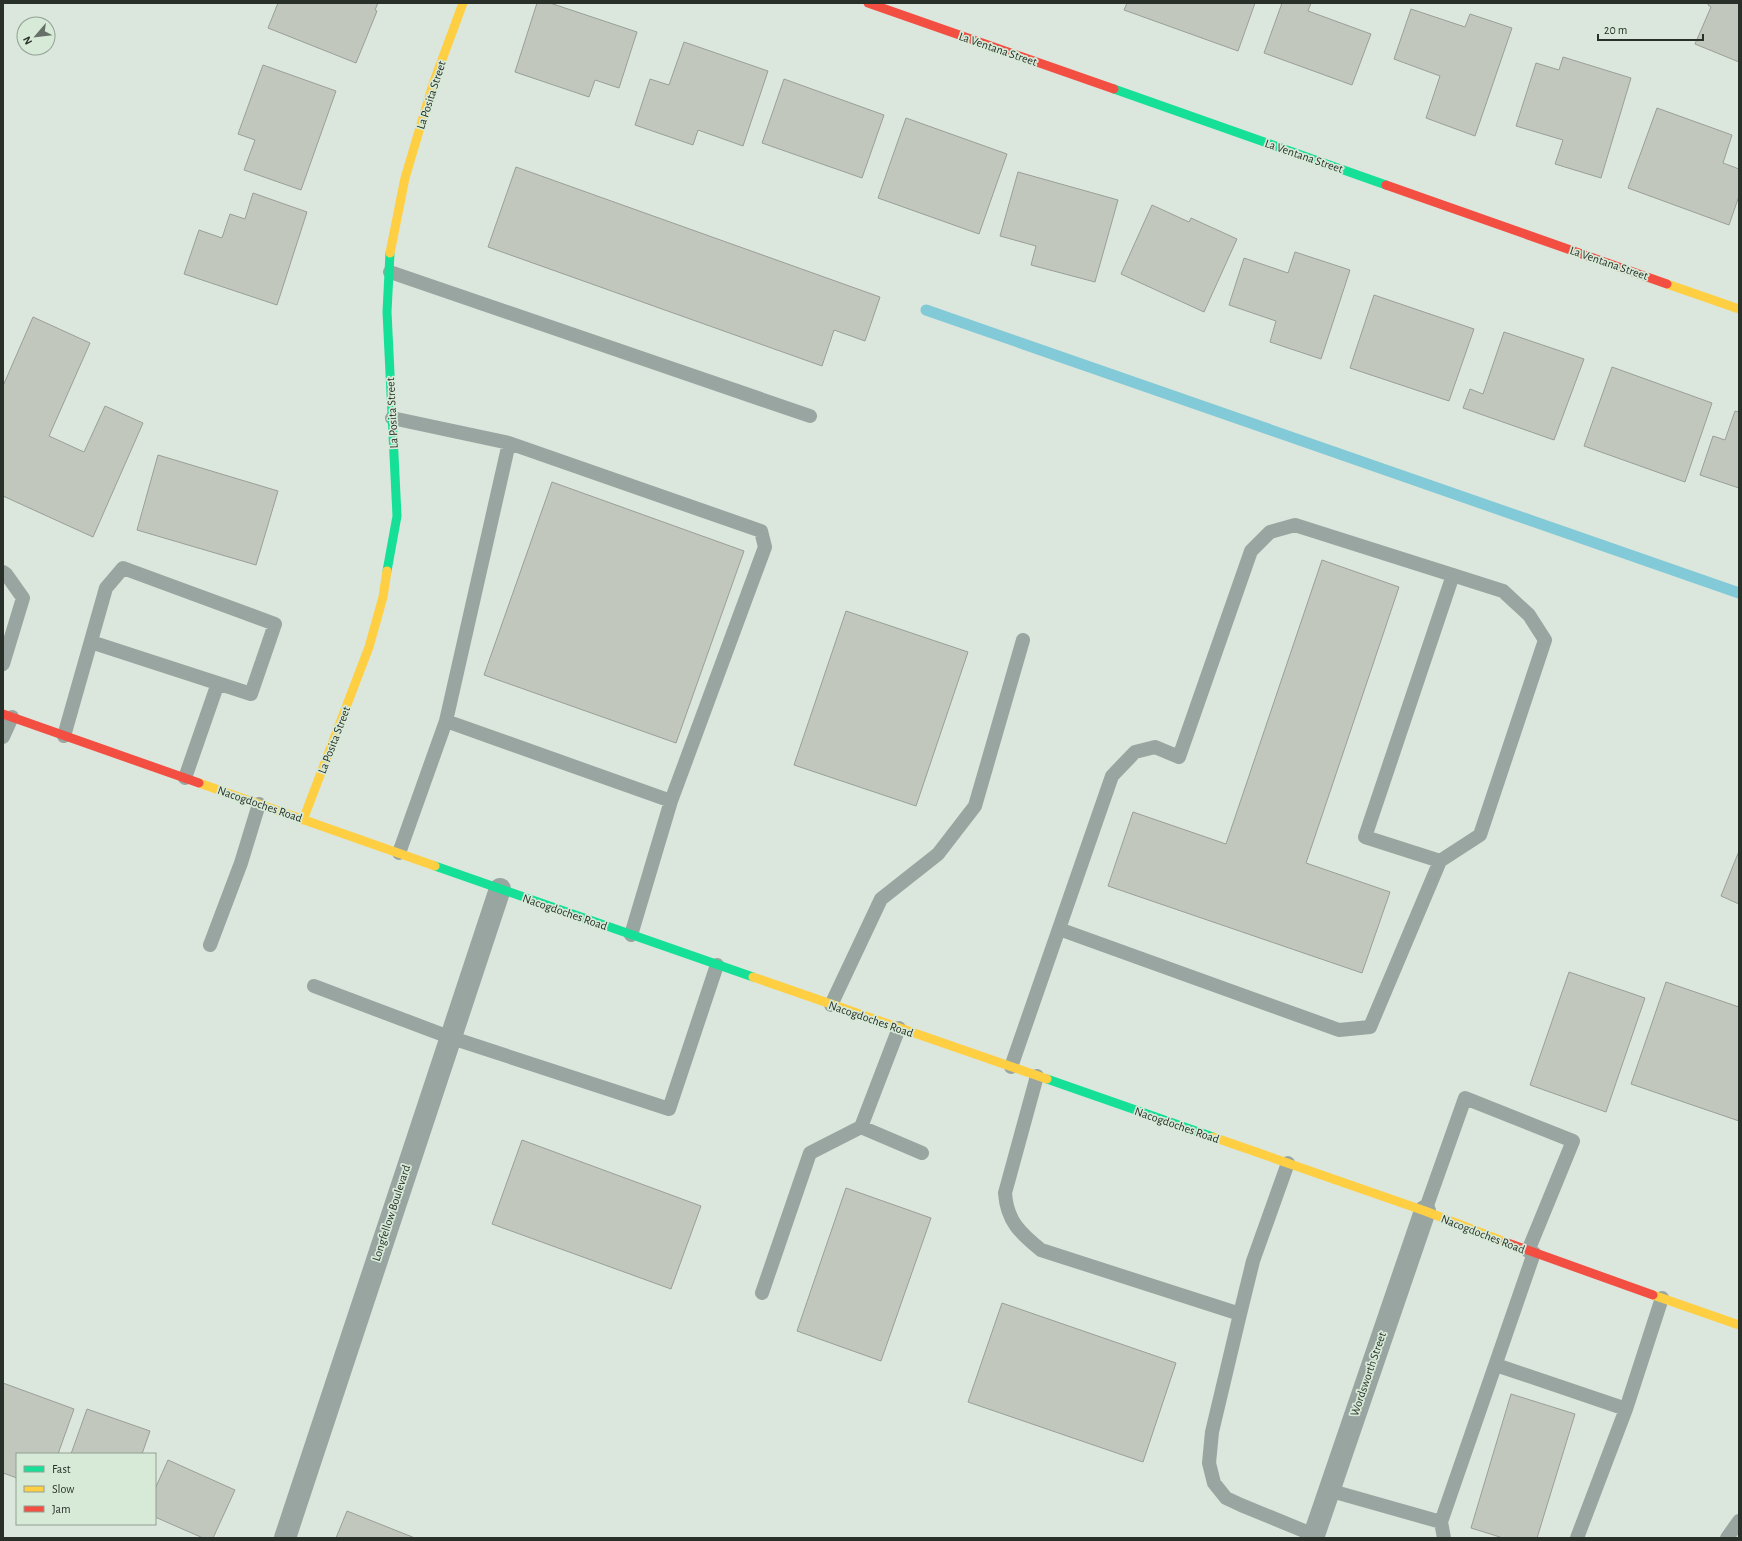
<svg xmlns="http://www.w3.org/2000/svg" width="1742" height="1541" font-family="'Alegreya Sans',sans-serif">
	<rect width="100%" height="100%" fill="#dbe6dc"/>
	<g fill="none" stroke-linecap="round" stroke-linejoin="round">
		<path stroke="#82cad7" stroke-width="11" d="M 926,310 L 1739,593"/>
	</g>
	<path fill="#c2c7be" stroke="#9a9f97" d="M 278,3 L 378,3 L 375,10 L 377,11 L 356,63 L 268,28 Z
		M 537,3 L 550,3 L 637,32 L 619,88 L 595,80 L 589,97 L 515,72 Z
		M 1127,3 L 1255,3 L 1238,51 L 1124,10 Z
		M 1282,3 L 1311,3 L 1308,11 L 1371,34 L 1352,85 L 1264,53 Z
		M 1709,3 L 1739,3 L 1739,62 L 1695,44 L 1711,7 L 1708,5 Z
		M 1411,9 L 1465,27 L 1470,14 L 1512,28 L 1475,136 L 1426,118 L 1440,76 L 1394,59 Z
		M 684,42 L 768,71 L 743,146 L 698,130 L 693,145 L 635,125 L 650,79 L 669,85 Z
		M 1563,57 L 1631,78 L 1601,178 L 1555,164 L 1563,140 L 1516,126 L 1536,63 L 1559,70 Z
		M 263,65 L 336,91 L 301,190 L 244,170 L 255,140 L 238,134 Z
		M 784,79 L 884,115 L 862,178 L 762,143 Z
		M 1657,108 L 1732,135 L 1723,163 L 1739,169 L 1739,196 L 1729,225 L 1628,188 Z
		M 906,118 L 1007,154 L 979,234 L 878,198 Z
		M 516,167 L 880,297 L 865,341 L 834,330 L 822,366 L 488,247 Z
		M 1018,172 L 1118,200 L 1095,282 L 1031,265 L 1036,246 L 1000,236 Z
		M 253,193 L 307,212 L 277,305 L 184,274 L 199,230 L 222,238 L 230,214 L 245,219 Z
		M 1152,205 L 1189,222 L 1191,218 L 1237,239 L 1204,312 L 1121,274 Z
		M 1295,252 L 1350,270 L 1321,359 L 1270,342 L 1276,321 L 1229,305 L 1244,258 L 1288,273 Z
		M 1374,295 L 1474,329 L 1449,401 L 1350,368 Z
		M 33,317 L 90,343 L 49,436 L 84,452 L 105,406 L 143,423 L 93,537 L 3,496 L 3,386 Z
		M 1504,332 L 1584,359 L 1554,440 L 1463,408 L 1470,389 L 1483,394 Z
		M 1612,367 L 1712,403 L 1685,482 L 1584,446 Z
		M 1735,411 L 1739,412 L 1739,488 L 1700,475 L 1713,436 L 1725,440 Z
		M 158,455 L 278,491 L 256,565 L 137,530 Z
		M 552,482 L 744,551 L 676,743 L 484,675 Z
		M 1322,560 L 1399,587 L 1306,863 L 1390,892 L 1362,973 L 1108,886 L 1133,812 L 1226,844 Z
		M 846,611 L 968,652 L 916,806 L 794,765 Z
		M 1739,851 L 1739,904 L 1721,896 Z
		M 1569,972 L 1645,998 L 1606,1112 L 1530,1085 Z
		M 1666,982 L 1739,1007 L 1739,1121 L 1631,1084 Z
		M 522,1140 L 701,1206 L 671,1289 L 492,1224 Z
		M 846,1188 L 931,1218 L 881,1361 L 797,1331 Z
		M 1002,1303 L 1176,1363 L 1143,1462 L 968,1402 Z
		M 3,1383 L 74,1409 L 58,1454 L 17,1454 L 17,1478 L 3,1473 Z
		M 1511,1394 L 1575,1414 L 1537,1538 L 1503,1538 L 1471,1528 Z
		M 87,1409 L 150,1431 L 142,1454 L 71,1454 Z
		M 168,1460 L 235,1490 L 213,1538 L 203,1538 L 155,1517 L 155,1489 Z
		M 347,1511 L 415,1538 L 336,1538 Z"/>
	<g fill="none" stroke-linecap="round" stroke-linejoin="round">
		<path stroke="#98a5a1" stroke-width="14" d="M 390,272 L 810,416
			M 392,418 L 509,443 L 446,721 L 399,853
			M 509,443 L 761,531 L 765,547 L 671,801
			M 3,572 L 6,574 L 23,598 L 3,664
			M 446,721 L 671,801 L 631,935
			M 64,736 L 106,588 L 123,568 L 275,624 L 251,694 L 91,642
			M 3,737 L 12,717
			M 185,778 L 218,683
			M 1440,861 L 1365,837 L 1453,575
			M 210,945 L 241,863 L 259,804
			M 314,986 L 449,1037 L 669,1109 L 717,965
			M 831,1005 L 881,899 L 938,854 L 975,806 L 1023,640
			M 1011,1067 L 1112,776 L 1135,752 L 1155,747 L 1179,757 L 1251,551 L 1270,532 L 1295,525 L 1503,591 L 1529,615 L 1545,640 L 1480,835 L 1440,861 L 1370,1027 L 1339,1030 L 1059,929
			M 1037,1076 L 1005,1193 C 1007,1221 1020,1233 1041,1250 L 1240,1314 L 1253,1261 L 1288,1163
			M 861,1127 L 922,1153
			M 1425,1211 L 1465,1098 L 1573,1141 L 1528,1251
			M 762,1293 L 810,1153 L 861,1127 L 899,1028
			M 1240,1314 L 1212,1432 L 1209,1463 L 1214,1483 L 1226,1498 L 1241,1505 L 1314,1535
			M 1496,1365 L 1626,1409
			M 1328,1490 L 1441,1522 L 1444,1538
			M 1441,1522 L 1534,1253
			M 1577,1538 L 1626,1409 L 1662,1298
			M 1727,1538 L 1739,1521"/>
		<path stroke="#98a5a1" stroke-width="22" d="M 285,1538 L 500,889
			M 1313,1538 L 1425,1211"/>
		<path stroke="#16e098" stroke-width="9" d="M 1114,89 L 1386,185
			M 387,571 L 397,516 L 387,312 L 390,253
			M 435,866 L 753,977
			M 1047,1079 L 1213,1137"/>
		<path stroke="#ffcf43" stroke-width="9" d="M 390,253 L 405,178 L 433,84 L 463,3
			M 1667,284 L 1739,309
			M 199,783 L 435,866
			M 303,820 L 369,647 L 383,597 L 387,571
			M 753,977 L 1047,1079
			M 1213,1137 L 1425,1211 L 1505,1242
			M 1653,1295 L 1739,1325"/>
		<path stroke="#f24e42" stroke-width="9" d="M 868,3 L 1114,89
			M 1386,185 L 1667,284
			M 3,714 L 199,783
			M 1505,1242 L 1653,1295"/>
	</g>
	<g text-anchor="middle" stroke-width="3.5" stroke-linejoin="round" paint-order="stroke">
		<g font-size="12" fill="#293029" stroke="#d7ead8">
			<text transform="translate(998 49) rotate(19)" y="4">La Ventana Street</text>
			<text transform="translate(431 95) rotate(-72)" y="4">La Posita Street</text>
			<text transform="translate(1304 156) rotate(19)" y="4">La Ventana Street</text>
			<text transform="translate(1609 263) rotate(19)" y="4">La Ventana Street</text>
			<text transform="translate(392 413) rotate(-93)" y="4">La Posita Street</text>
			<text transform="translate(334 740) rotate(-69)" y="4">La Posita Street</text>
			<text transform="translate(260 804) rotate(19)" y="4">Nacogdoches Road</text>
			<text transform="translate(565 912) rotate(19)" y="4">Nacogdoches Road</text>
			<text transform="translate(871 1019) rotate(19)" y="4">Nacogdoches Road</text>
			<text transform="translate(1177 1125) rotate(19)" y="4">Nacogdoches Road</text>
			<text transform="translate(391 1213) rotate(-72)" y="4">Longfellow Boulevard</text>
			<text transform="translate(1483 1234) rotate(21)" y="4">Nacogdoches Road</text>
			<text transform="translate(1368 1374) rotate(-71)" y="4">Wordsworth Street</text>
		</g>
	</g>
	<rect width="1742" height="1541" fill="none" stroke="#293029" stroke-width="8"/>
	<rect x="16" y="1453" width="140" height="72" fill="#d7ead8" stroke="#91a092"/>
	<rect x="24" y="1466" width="20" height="6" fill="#16e098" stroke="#91a092"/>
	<text x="52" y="1473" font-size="12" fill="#293029">Fast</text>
	<rect x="24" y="1486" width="20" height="6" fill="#ffcf43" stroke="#91a092"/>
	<text x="52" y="1493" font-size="12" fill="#293029">Slow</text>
	<rect x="24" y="1506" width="20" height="6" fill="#f24e42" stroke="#91a092"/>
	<text x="52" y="1513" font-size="12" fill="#293029">Jam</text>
	<g transform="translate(36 36) rotate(242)"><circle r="19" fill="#d7ead8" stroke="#91a092"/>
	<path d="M0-3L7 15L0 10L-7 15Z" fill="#677068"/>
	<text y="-6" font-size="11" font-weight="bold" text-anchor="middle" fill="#293029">N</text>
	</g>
	<path d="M1598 34v6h105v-6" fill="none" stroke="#293029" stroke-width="2"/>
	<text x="1604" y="34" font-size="12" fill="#293029" stroke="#d7ead8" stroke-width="3" paint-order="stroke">20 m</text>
</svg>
